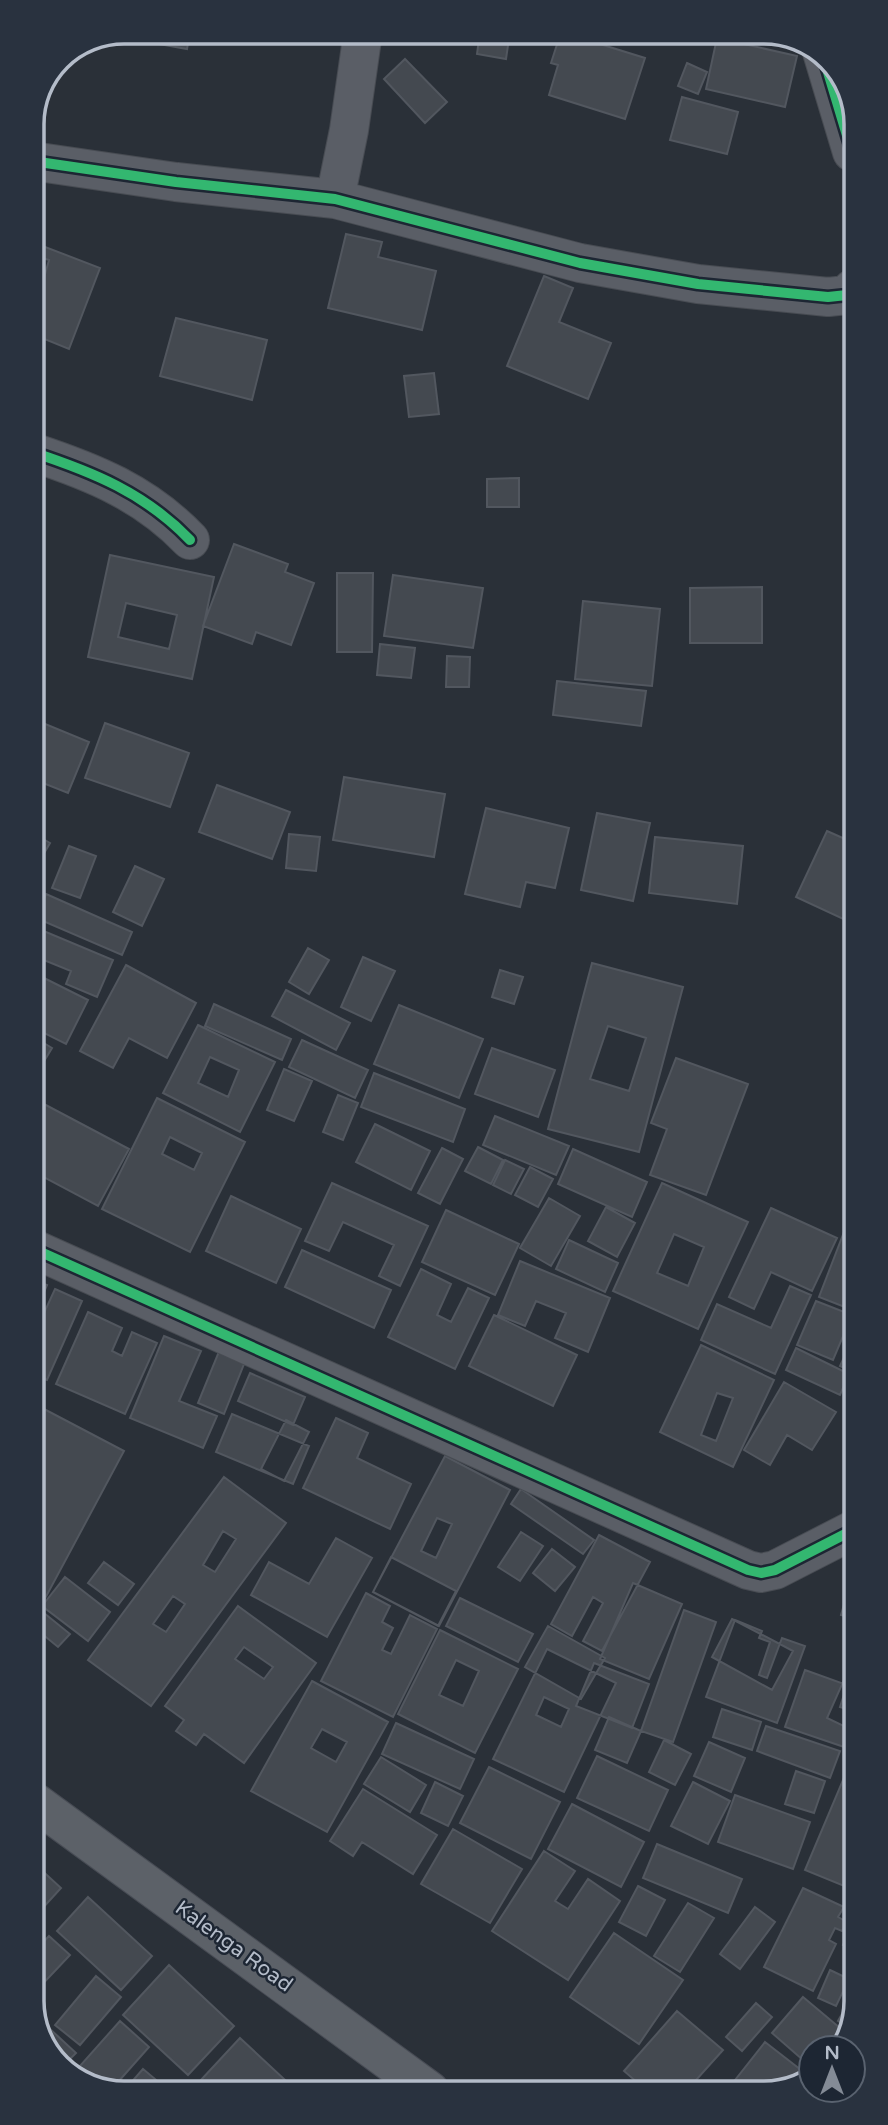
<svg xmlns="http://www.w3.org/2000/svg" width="888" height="2125" font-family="'Varela Round',sans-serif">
	<rect width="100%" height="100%" fill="#2a3038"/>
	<path fill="#444950" stroke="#52575f" stroke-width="2" fill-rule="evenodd" d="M 124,32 L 190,32 L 187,49 L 114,36 Z
		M 480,32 L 510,32 L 506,59 L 477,54 Z
		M 561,32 L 645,58 L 625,119 L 549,95 L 558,65 L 551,63 Z
		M 717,38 L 797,56 L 785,107 L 706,89 Z
		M 405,59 L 447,102 L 425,123 L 384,79 Z
		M 687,63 L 707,72 L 698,94 L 678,86 Z
		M 682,97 L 738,112 L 727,154 L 670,140 Z
		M 346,234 L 382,242 L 378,257 L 436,271 L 422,330 L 328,308 Z
		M 32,242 L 100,268 L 69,349 L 32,334 L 35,323 L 32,322 Z
		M 32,255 L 49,260 L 42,285 L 32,282 Z
		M 544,276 L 573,288 L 559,322 L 611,343 L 588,399 L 507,366 Z
		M 176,318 L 267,340 L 252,400 L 160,376 Z
		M 434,373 L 439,414 L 409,417 L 404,376 Z
		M 519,478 L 519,507 L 487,507 L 487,479 Z
		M 234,544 L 288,564 L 285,572 L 314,583 L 291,645 L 256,632 L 252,644 L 203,626 Z
		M 110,555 L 214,577 L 192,679 L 88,657 ZM 126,603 L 177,615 L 169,649 L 118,637 Z
		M 33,562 L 44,562 L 44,604 L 33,604 Z
		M 337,573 L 373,573 L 372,652 L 337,652 Z
		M 393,575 L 483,588 L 473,648 L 384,636 Z
		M 762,587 L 762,643 L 690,643 L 690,588 Z
		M 583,601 L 660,609 L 652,686 L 575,679 Z
		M 380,644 L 415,648 L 411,678 L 377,675 Z
		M 447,656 L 470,657 L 469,687 L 446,687 Z
		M 557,681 L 646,691 L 641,726 L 553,715 Z
		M 33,719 L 89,742 L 68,793 L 33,779 Z
		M 105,723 L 189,753 L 170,807 L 85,778 Z
		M 344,777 L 445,794 L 434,857 L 333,840 Z
		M 217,785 L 290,812 L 272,859 L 199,832 Z
		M 486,808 L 569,828 L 555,888 L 526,882 L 520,907 L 465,894 Z
		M 597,813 L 650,823 L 633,901 L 581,890 Z
		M 827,831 L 854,843 L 854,924 L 796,897 Z
		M 33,833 L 50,843 L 39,862 L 33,858 Z
		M 289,834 L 320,837 L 316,871 L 286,868 Z
		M 655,837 L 743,846 L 737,904 L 649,893 Z
		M 69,846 L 96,856 L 80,898 L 52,888 Z
		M 135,866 L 164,879 L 142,926 L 113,912 Z
		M 46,894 L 132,932 L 122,955 L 36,918 Z
		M 34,927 L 113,960 L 97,997 L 66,984 L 71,971 L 34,956 Z
		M 308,948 L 329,960 L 309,994 L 289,982 Z
		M 363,957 L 395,971 L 371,1021 L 341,1007 Z
		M 592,963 L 683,987 L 639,1152 L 548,1129 ZM 608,1026 L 646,1038 L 629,1091 L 590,1079 Z
		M 126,965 L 196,1003 L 167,1058 L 129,1038 L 113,1068 L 80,1051 Z
		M 500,970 L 523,977 L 514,1004 L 492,997 Z
		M 34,973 L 88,1000 L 66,1044 L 34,1028 Z
		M 286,990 L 350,1023 L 336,1050 L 272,1016 Z
		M 214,1004 L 291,1039 L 282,1060 L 205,1026 Z
		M 399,1005 L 483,1039 L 459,1098 L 374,1064 Z
		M 198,1025 L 275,1062 L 240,1132 L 163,1093 ZM 210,1057 L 239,1070 L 228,1097 L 198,1083 Z
		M 34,1037 L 52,1048 L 34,1078 Z
		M 302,1040 L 368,1070 L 355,1098 L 289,1067 Z
		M 492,1048 L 555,1070 L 538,1117 L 475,1094 Z
		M 676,1058 L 748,1084 L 706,1195 L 650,1175 L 667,1129 L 651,1123 Z
		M 284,1069 L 312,1081 L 294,1121 L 267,1110 Z
		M 374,1073 L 465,1109 L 453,1142 L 361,1107 Z
		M 338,1095 L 358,1103 L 343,1140 L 323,1132 Z
		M 157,1098 L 245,1142 L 190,1252 L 102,1209 ZM 170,1137 L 202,1153 L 194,1170 L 162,1154 Z
		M 42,1103 L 129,1149 L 98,1206 L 34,1172 L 34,1118 Z
		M 495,1116 L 569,1146 L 556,1175 L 483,1145 Z
		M 375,1124 L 430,1151 L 411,1190 L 356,1162 Z
		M 478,1147 L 503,1160 L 491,1184 L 465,1171 Z
		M 442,1148 L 463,1159 L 440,1204 L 418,1193 Z
		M 573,1149 L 647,1182 L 632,1217 L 558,1184 Z
		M 505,1160 L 524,1169 L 511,1194 L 493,1185 Z
		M 530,1167 L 553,1179 L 538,1207 L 515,1195 Z
		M 332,1183 L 428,1226 L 400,1286 L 379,1276 L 394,1245 L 343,1222 L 329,1251 L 305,1241 Z
		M 662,1183 L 748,1222 L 698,1329 L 613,1291 ZM 674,1234 L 704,1247 L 688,1286 L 657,1273 Z
		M 231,1196 L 301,1229 L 276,1283 L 206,1251 Z
		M 549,1198 L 580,1216 L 551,1266 L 520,1248 Z
		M 606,1207 L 635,1223 L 617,1257 L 588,1241 Z
		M 771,1208 L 837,1238 L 812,1291 L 771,1272 L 754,1309 L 729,1297 Z
		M 446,1210 L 519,1244 L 495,1295 L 422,1262 Z
		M 844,1232 L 855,1236 L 855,1311 L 819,1297 Z
		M 569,1240 L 618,1263 L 605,1292 L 556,1269 Z
		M 302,1250 L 391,1290 L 374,1328 L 285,1287 Z
		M 520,1261 L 610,1298 L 588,1352 L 555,1338 L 566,1313 L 536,1301 L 525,1326 L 498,1315 Z
		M 421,1269 L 451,1284 L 437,1315 L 451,1322 L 468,1288 L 489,1298 L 455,1369 L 388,1337 Z
		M 34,1280 L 47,1285 L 35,1314 Z
		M 790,1286 L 811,1295 L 775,1374 L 701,1340 L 717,1304 L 771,1328 Z
		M 55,1289 L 82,1301 L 47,1380 L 35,1375 L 35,1322 L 39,1324 Z
		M 816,1301 L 852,1315 L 833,1360 L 797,1345 Z
		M 88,1312 L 122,1328 L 112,1351 L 122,1356 L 132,1332 L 157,1343 L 125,1414 L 56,1384 Z
		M 494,1315 L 577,1355 L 553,1406 L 469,1366 Z
		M 855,1334 L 855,1373 L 840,1366 Z
		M 164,1336 L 201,1351 L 179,1401 L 217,1416 L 203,1448 L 130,1418 Z
		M 701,1345 L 774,1380 L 733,1467 L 660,1432 ZM 717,1393 L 733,1398 L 716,1441 L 701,1435 Z
		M 796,1348 L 849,1374 L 840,1395 L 786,1370 Z
		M 220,1349 L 246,1359 L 224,1414 L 198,1403 Z
		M 250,1373 L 305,1397 L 293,1425 L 238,1401 Z
		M 784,1382 L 836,1412 L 812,1450 L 787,1435 L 770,1465 L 744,1450 Z
		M 44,1409 L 124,1451 L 41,1606 L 35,1603 L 35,1427 Z
		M 232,1414 L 309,1446 L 293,1484 L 216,1452 Z
		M 336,1418 L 368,1433 L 357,1458 L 411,1484 L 390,1529 L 303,1488 Z
		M 286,1420 L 309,1432 L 284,1481 L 261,1469 Z
		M 445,1456 L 510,1490 L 439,1626 L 373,1592 ZM 437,1518 L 452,1524 L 436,1558 L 421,1551 Z
		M 224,1477 L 286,1523 L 151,1706 L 88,1660 ZM 223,1531 L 236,1539 L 215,1572 L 203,1565 ZM 173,1596 L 185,1604 L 166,1632 L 153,1624 Z
		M 521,1489 L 594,1540 L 583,1554 L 511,1504 Z
		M 521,1532 L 543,1546 L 520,1581 L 498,1567 Z
		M 599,1535 L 650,1562 L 602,1651 L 583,1641 L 603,1603 L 593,1597 L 572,1636 L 551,1624 Z
		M 336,1538 L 372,1558 L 327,1637 L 251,1595 L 269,1562 L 309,1584 Z
		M 552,1549 L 575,1567 L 555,1591 L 533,1573 Z
		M 391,1557 L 456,1591 L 438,1626 L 373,1592 Z
		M 104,1562 L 134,1584 L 118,1605 L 88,1583 Z
		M 65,1577 L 110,1612 L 88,1641 L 42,1606 Z
		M 633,1583 L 682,1604 L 649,1679 L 600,1659 Z
		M 366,1593 L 390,1606 L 382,1622 L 393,1628 L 382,1650 L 391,1654 L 410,1615 L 437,1629 L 393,1717 L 321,1681 Z
		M 847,1594 L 855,1596 L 856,1619 L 841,1615 Z
		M 460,1598 L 533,1634 L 518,1662 L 446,1626 Z
		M 238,1606 L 316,1663 L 244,1763 L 204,1734 L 196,1745 L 176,1731 L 184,1720 L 165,1706 ZM 244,1647 L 273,1667 L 264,1679 L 235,1659 Z
		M 684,1610 L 716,1622 L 673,1742 L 641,1731 Z
		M 44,1613 L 70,1634 L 58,1647 L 35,1628 L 35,1623 Z
		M 732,1619 L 793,1651 L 772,1690 L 712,1657 Z
		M 735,1620 L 762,1631 L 759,1638 L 770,1642 L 759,1675 L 767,1678 L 782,1638 L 805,1646 L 777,1723 L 706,1697 Z
		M 548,1626 L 605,1658 L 581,1699 L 525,1667 Z
		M 440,1630 L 518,1669 L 475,1753 L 398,1714 ZM 456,1660 L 479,1671 L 463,1706 L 439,1695 Z
		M 547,1649 L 616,1683 L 564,1792 L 493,1759 ZM 544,1697 L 569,1709 L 561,1727 L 536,1715 Z
		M 594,1663 L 649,1684 L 632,1728 L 576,1706 Z
		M 805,1670 L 847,1685 L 840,1707 L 847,1709 L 856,1688 L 856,1751 L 785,1727 Z
		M 847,1673 L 856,1677 L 856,1732 L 827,1718 Z
		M 312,1681 L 388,1722 L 327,1832 L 251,1791 ZM 322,1729 L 347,1742 L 336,1762 L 311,1748 Z
		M 722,1709 L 761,1722 L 752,1750 L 713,1737 Z
		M 609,1717 L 641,1731 L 627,1763 L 595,1750 Z
		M 396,1723 L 474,1759 L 460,1789 L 382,1754 Z
		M 766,1726 L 840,1751 L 830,1778 L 757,1751 Z
		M 664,1740 L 691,1754 L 675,1785 L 649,1772 Z
		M 709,1742 L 745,1758 L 731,1792 L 694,1776 Z
		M 854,1754 L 856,1885 L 854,1890 L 805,1870 Z
		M 597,1756 L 668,1790 L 649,1831 L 577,1798 Z
		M 381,1757 L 426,1785 L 410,1812 L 364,1784 Z
		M 489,1767 L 560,1802 L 531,1859 L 460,1823 Z
		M 796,1771 L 825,1781 L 814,1813 L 785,1804 Z
		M 435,1782 L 463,1796 L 448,1826 L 421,1813 Z
		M 693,1782 L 730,1801 L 708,1844 L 671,1826 Z
		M 363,1789 L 437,1835 L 413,1874 L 362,1842 L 353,1856 L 330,1841 Z
		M 735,1795 L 810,1822 L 793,1869 L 718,1842 Z
		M 572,1804 L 644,1842 L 621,1887 L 548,1849 Z
		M 453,1829 L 522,1869 L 490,1923 L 421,1884 Z
		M 657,1844 L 742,1879 L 728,1913 L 643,1878 Z
		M 544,1851 L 575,1871 L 555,1901 L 568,1909 L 588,1879 L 620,1901 L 568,1980 L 492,1931 Z
		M 36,1865 L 61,1888 L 40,1911 L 36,1907 Z
		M 638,1886 L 665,1900 L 646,1936 L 619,1922 Z
		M 803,1888 L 844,1907 L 838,1917 L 847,1922 L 842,1931 L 835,1928 L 829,1940 L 836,1944 L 813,1991 L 764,1967 Z
		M 88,1897 L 152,1956 L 121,1990 L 57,1931 Z
		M 688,1903 L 714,1918 L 680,1972 L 654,1956 Z
		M 755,1907 L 775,1922 L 740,1969 L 720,1954 Z
		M 856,1914 L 856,1951 L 843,1945 Z
		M 614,1933 L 683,1980 L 639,2044 L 570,1997 Z
		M 49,1936 L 70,1955 L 36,1991 L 36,1950 Z
		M 169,1965 L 234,2026 L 188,2075 L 123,2015 Z
		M 830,1970 L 849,1979 L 836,2006 L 818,1998 Z
		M 96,1976 L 121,1997 L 80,2045 L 55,2025 Z
		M 856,1989 L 856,2002 L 848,2027 L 838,2021 Z
		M 803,1997 L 846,2033 L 840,2048 L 811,2048 L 811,2067 L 772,2033 Z
		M 756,2003 L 772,2017 L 742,2051 L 726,2037 Z
		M 677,2011 L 723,2050 L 688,2089 L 646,2090 L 624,2071 Z
		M 36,2016 L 76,2053 L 62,2067 L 36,2030 Z
		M 120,2021 L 149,2047 L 110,2091 L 71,2076 Z
		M 240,2038 L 298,2092 L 213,2093 L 200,2081 Z
		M 765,2042 L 810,2077 L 793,2089 L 728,2089 Z
		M 143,2069 L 161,2084 L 153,2093 L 122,2093 Z"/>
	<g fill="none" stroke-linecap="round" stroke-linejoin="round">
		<g stroke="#484c53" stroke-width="40">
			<path id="minor" d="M 822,52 L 852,152
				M 32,161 L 176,182 L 335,199 L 580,263 L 698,284 L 828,297 L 847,295 L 852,289
				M 335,199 L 349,130 L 363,32
				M 32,452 C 93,472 145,493 190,540
				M 34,1249 L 748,1570 L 761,1573 L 775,1570 L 855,1529"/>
		</g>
		<g stroke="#484c55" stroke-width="40">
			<path id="major" d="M 36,1803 L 430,2091"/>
		</g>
		<use href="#minor" stroke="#5a5e66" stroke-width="38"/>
		<use href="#major" stroke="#5c6168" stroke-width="38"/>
		<g stroke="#1d2633" stroke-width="15">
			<path id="cycleway" d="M 822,52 L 852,152
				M 32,161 L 176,182 L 335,199 L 580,263 L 698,284 L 828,297 L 847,295 L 852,289
				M 32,452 C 93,472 145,493 190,540
				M 34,1249 L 748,1570 L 761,1573 L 775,1570 L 855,1529"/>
		</g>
		<use href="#cycleway" stroke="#33b770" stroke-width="10"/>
	</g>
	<g text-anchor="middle" stroke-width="5" stroke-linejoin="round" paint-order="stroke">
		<g font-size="21" fill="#b4bcc9" stroke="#1d2633">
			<text transform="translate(234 1946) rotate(36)" y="7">Kalenga Road</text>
		</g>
	</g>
	<path d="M0 0H888V2125H0ZM124 44H764A80 80 0 0 1 844 124V2001A80 80 0 0 1 764 2081H124A80 80 0 0 1 44 2001V124A80 80 0 0 1 124 44Z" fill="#29323f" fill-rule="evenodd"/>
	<path fill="none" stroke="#b4bcc9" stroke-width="3.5" d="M124 44H764A80 80 0 0 1 844 124V2001A80 80 0 0 1 764 2081H124A80 80 0 0 1 44 2001V124A80 80 0 0 1 124 44Z"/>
	<g transform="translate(832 2069)"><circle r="33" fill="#1d2633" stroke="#59626f" stroke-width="2"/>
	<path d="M0-5L12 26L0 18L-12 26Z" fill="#848b96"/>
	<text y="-10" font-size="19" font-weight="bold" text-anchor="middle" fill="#b4bcc9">N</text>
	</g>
</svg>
